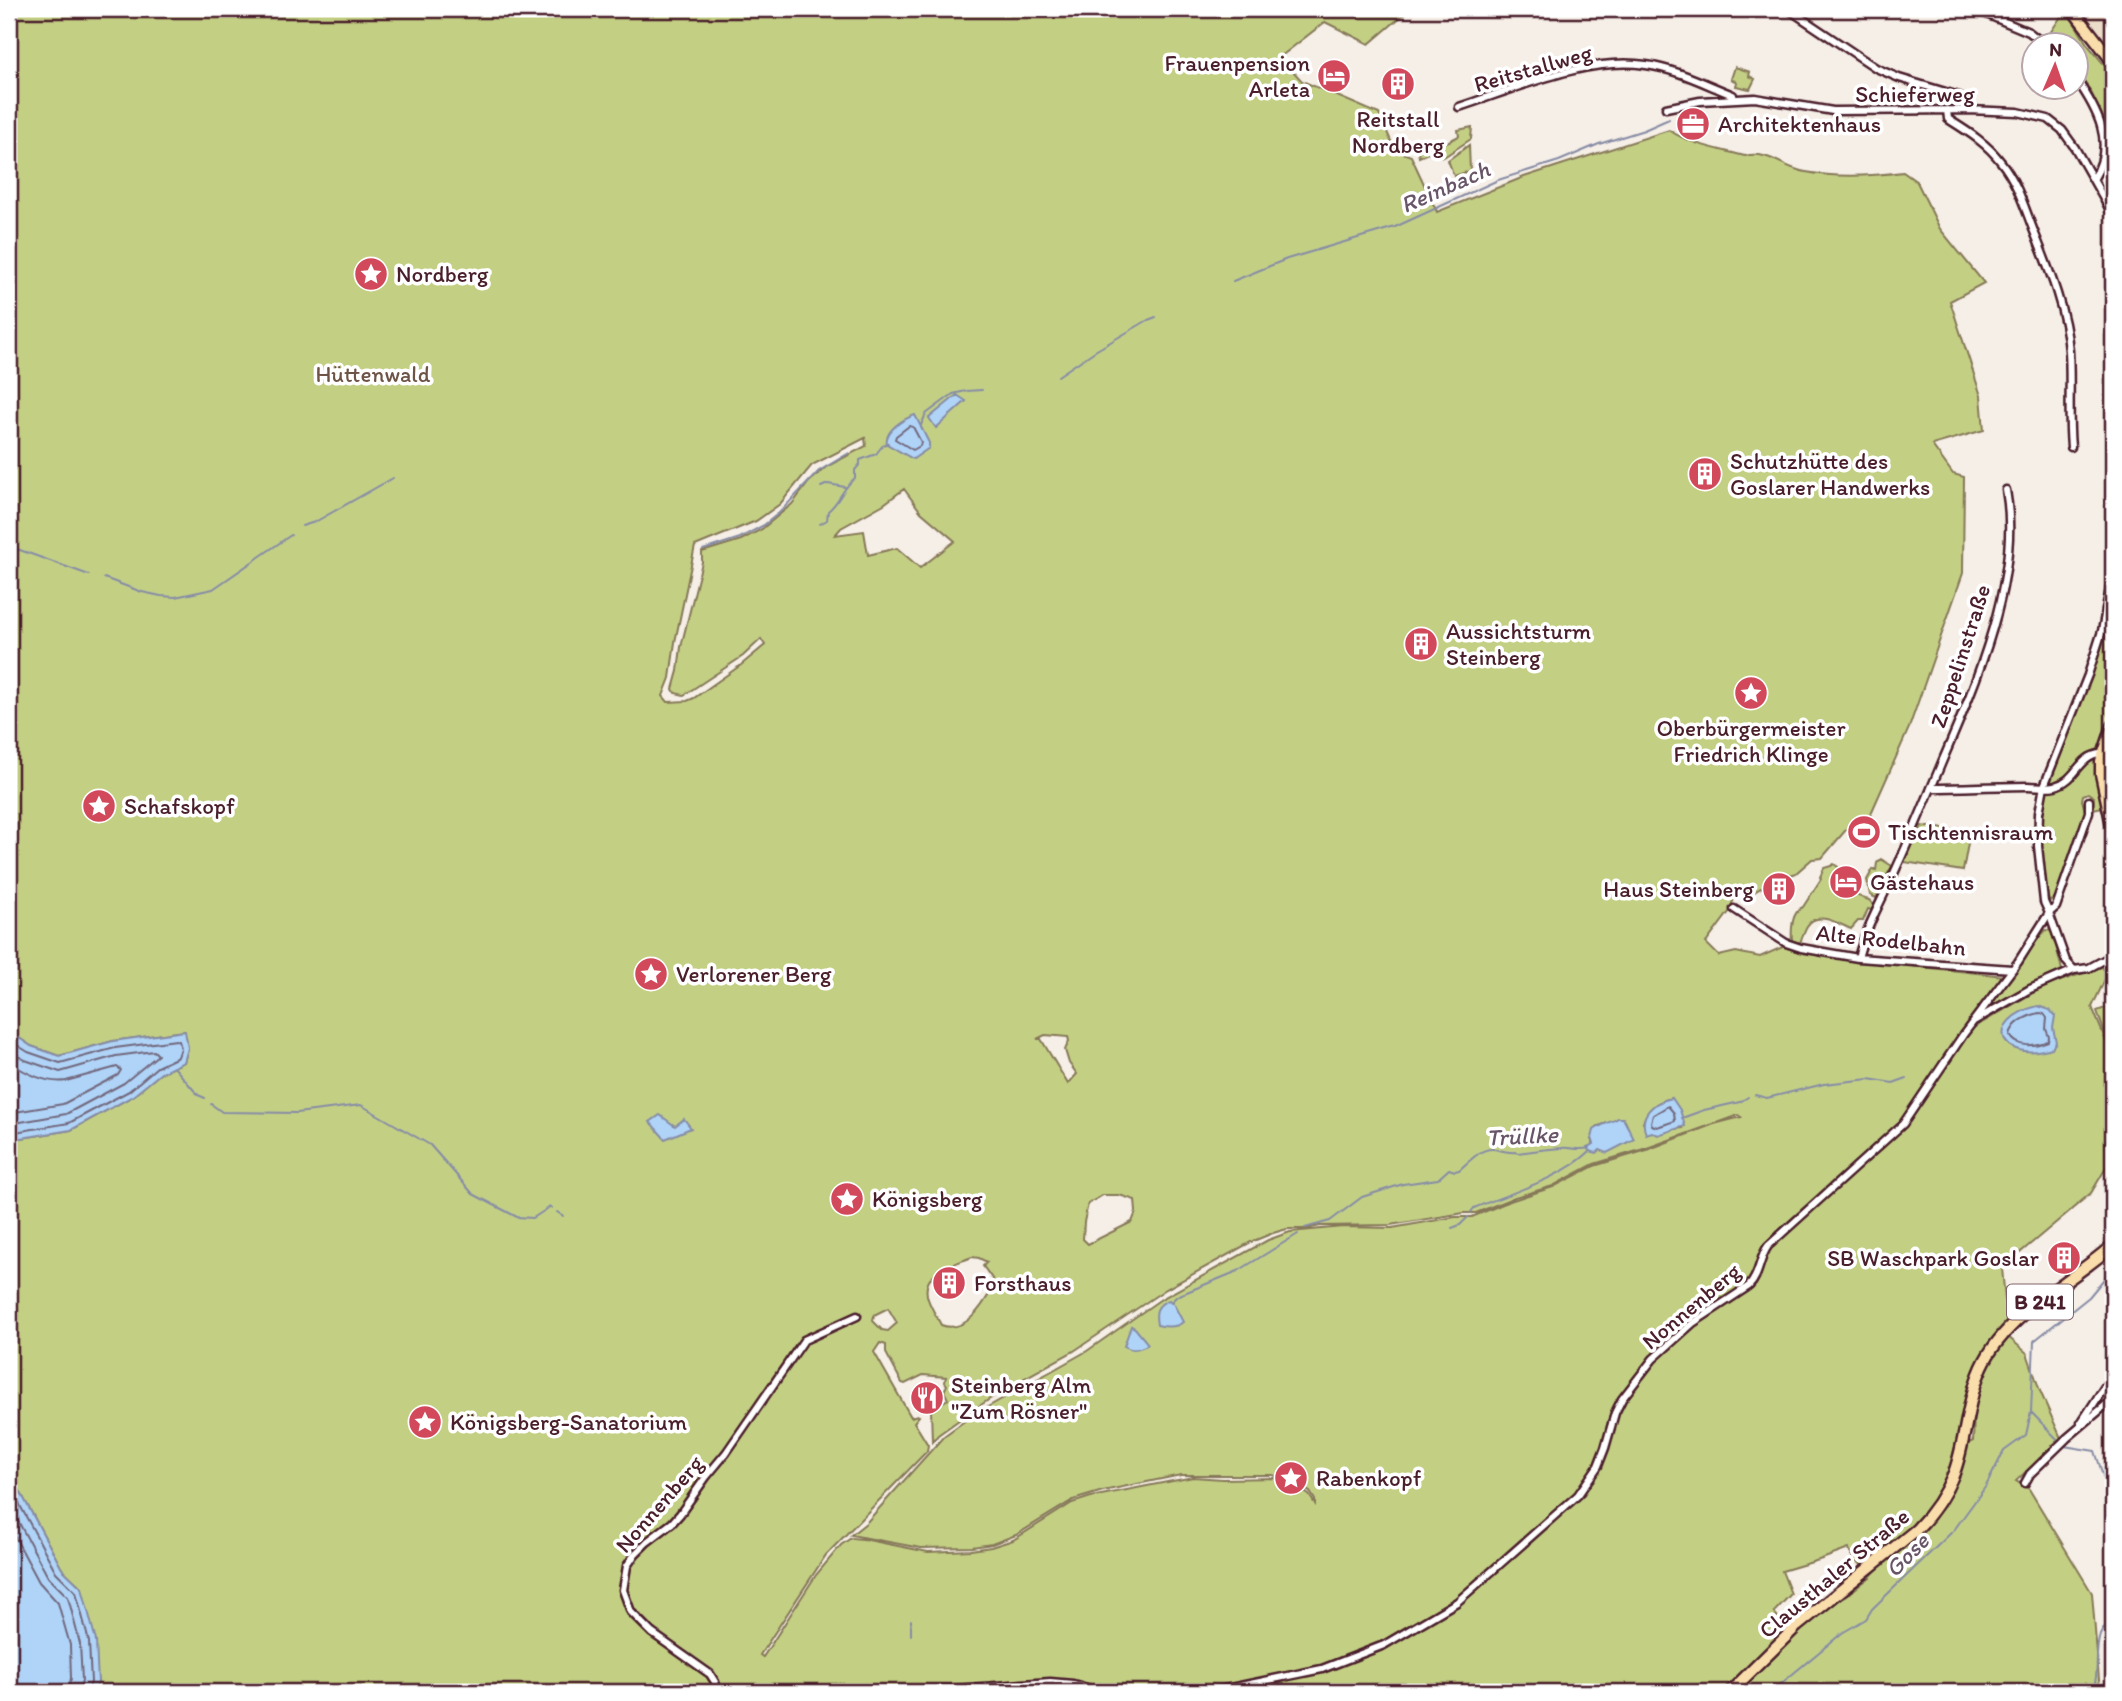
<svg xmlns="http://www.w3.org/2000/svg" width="2122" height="1701" font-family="Itim,sans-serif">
	<rect width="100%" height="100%" fill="#f6efe7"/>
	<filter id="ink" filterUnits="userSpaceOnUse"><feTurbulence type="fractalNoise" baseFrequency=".0143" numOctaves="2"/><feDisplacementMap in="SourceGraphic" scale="14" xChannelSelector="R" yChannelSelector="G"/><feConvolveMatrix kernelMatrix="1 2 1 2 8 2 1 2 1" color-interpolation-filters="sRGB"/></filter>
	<g filter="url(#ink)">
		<path fill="#ecdcca" d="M 2081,9 L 2113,9 L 2113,52 Z"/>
		<path fill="#c3d084" stroke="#867858" stroke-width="2" fill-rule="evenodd" d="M 9,9 L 1410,9 L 1369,44 L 1325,22 L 1280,57 L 1302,81 L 1379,114 L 1395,150 L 1411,156 L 1437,212 L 1524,177 L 1669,130 C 1691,145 1719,149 1745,156 C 1769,150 1784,169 1806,172 C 1838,178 1872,176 1903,172 L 1917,182 L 1940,229 L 1984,283 L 1950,301 L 1981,396 L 1984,430 L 1932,445 L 1953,474 L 1964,477 L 1963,573 L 1909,728 L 1869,818 L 1856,818 L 1822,858 L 1812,859 L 1796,873 L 1771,882 L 1749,895 L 1742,890 L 1733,901 L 1729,912 L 1706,943 L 1719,956 L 1736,952 L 1760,957 L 1787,945 L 1847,959 L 2005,976 L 1966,1025 L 1968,1031 L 2033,993 L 2051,984 L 2102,967 L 2108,973 L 2092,1007 L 2113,1058 L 2113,1156 L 2091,1193 L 2002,1268 L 2007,1322 L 1981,1356 L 1974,1370 L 1949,1471 C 1937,1500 1918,1523 1894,1542 C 1883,1550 1871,1555 1862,1565 L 1855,1561 L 1849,1549 L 1819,1560 L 1782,1571 L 1791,1594 L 1774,1612 L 1787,1629 L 1725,1692 L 93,1692 L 98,1683 L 82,1588 L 62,1569 L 9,1471 L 9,1140 L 71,1130 L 133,1096 L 161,1073 L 184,1062 L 188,1048 L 184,1031 L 113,1041 L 59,1056 L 31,1046 L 9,1031 L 9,563 L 15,561 L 15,540 L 9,535 ZM 865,438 L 866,446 L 826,467 L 809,482 L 792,504 L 762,529 L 741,540 L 702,552 L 702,562 L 681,647 L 678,671 L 673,689 L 675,693 L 684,695 L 743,656 L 761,639 L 765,645 L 741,665 L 694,698 L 687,701 L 668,702 L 663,696 L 670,678 L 675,642 L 695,546 L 756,521 L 780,504 L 812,465 ZM 904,489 L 921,512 L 955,541 L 920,568 L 897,548 L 868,555 L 864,531 L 835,535 L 841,528 L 884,504 ZM 1045,1035 L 1068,1037 L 1069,1041 L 1065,1050 L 1069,1063 L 1077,1074 L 1068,1084 L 1041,1039 L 1037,1039 ZM 1672,1098 L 1683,1128 L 1668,1130 L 1655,1134 L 1643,1123 C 1647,1108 1657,1101 1672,1098 ZM 1738,1115 L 1741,1117 L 1714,1124 L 1647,1150 L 1594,1166 L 1553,1187 L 1510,1201 L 1472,1217 L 1455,1217 L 1392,1228 L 1343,1227 L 1290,1232 L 1268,1240 L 1161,1299 L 1087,1351 L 970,1417 L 944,1436 L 866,1523 L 851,1535 L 921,1548 L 972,1547 L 992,1544 L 1016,1535 L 1073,1500 L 1103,1491 L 1181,1475 L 1273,1475 L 1291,1482 L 1310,1492 L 1315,1500 L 1315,1504 L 1309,1495 L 1301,1490 L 1274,1478 L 1223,1479 L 1193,1477 L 1091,1497 L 1072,1503 L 1013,1540 L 991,1547 L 971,1550 L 928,1552 L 863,1539 L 851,1538 L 841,1545 L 816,1575 L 763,1657 L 760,1655 L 826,1555 L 927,1451 L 928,1445 L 914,1422 L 919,1416 L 917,1415 L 911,1417 L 874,1352 L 880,1343 L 886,1345 L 886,1353 L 902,1383 L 905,1384 L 923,1375 L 946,1377 L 945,1382 L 947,1385 L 944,1391 L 948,1399 L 931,1409 L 932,1442 L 938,1435 L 973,1410 L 1010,1386 L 1074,1351 L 1166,1289 L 1251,1242 L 1273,1233 L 1287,1229 L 1306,1229 L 1320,1226 L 1390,1225 L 1464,1213 L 1476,1213 L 1515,1197 L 1553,1186 L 1594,1164 L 1647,1148 ZM 1614,1121 L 1625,1121 L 1633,1139 L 1603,1150 L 1593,1145 L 1592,1138 L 1598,1126 ZM 1103,1195 L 1119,1195 L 1135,1200 L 1136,1212 L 1132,1222 L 1088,1244 L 1083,1239 L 1084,1222 L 1088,1204 ZM 972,1257 L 979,1258 L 987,1262 L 983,1266 L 998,1287 L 992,1289 C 982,1307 965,1334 941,1325 C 937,1317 931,1308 928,1299 C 919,1271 953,1265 972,1257 ZM 888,1308 L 897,1323 L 888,1331 L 882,1330 L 873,1321 L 874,1315 Z
			M 2066,9 L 2087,44 L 2113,75 L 2113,202 L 2103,186 L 2106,182 L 2109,169 L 2107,163 L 2109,144 L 2107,132 L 2103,117 L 2090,90 L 2077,72 L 2076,46 L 2052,45 L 2046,39 Z
			M 1735,67 L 1750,72 L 1749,76 L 1755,79 L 1750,89 L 1736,86 L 1737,82 L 1731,79 Z
			M 1472,127 L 1471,139 L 1444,157 L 1428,153 L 1419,157 L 1418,151 L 1449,141 L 1459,136 L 1458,130 Z
			M 1469,145 L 1470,171 L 1454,176 L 1448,160 Z
			M 2113,592 L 2113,717 L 2101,749 L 2088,755 L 2057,784 L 2049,784 L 2047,782 L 2099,654 Z
			M 2098,756 L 2103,807 L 2093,809 L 2094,797 L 2088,793 L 2083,795 L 2082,800 L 2085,811 L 2056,896 L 2051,901 L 2047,900 L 2045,896 L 2040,841 L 2046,791 C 2074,787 2076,769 2098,756 Z
			M 1921,826 L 1970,832 L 1963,871 L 1904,862 L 1916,834 L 1920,834 Z
			M 1881,859 L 1892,866 L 1886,877 L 1880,874 L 1875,885 L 1881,889 L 1876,898 L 1870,895 L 1867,880 L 1873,869 L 1876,870 L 1877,863 Z
			M 1834,864 L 1841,869 L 1846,870 L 1847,873 L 1845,875 L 1840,873 L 1836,880 C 1844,888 1859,898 1869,900 L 1874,905 L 1872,910 L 1868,909 L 1863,921 L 1858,921 L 1851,929 C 1839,924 1817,910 1807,926 C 1804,931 1802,938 1800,943 L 1792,941 C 1791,928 1792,912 1803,907 L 1821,879 L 1820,877 L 1824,868 L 1831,866 Z
			M 2046,930 L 2051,931 L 2053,934 L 2062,970 L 2035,983 L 1991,1009 L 1988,1006 L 2004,987 L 2029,948 Z
			M 2113,1005 L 2113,1041 L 2108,1042 L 2097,1011 Z
			M 2007,1336 L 2027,1353 L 2040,1391 L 2061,1438 L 2016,1481 L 2029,1489 L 2092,1593 L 2100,1692 L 1735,1692 L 1782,1646 L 1832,1602 L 1846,1596 L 1870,1577 L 1881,1565 L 1933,1518 L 1953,1488 L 1965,1445 L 1973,1441 C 1974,1428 1973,1413 1975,1401 C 1979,1377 1992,1354 2007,1336 Z"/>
		<path fill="#afd4f8" stroke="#878ca6" stroke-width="2" d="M 957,395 L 966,401 L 936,428 L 929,418 Z
			M 915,415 L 929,443 L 929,448 L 913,459 L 887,444 C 884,431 903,419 915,415 Z
			M 2038,1006 L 2050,1010 L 2055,1016 L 2053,1028 L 2056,1042 L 2052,1048 C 1997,1064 1984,1019 2038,1006 Z
			M 9,1031 L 31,1046 L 59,1056 L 113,1041 L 185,1031 L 188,1048 L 184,1062 L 161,1073 L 133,1096 L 71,1130 L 9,1140 Z
			M 1672,1098 L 1680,1110 L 1685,1126 L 1658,1135 L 1652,1132 L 1646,1134 C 1638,1115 1653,1102 1672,1098 Z
			M 660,1115 L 675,1126 L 684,1119 L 691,1128 L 665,1139 L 650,1122 Z
			M 1618,1118 L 1623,1118 L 1634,1139 L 1607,1153 L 1600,1150 L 1597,1153 L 1589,1151 L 1587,1147 L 1594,1144 L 1592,1138 L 1594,1130 C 1602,1123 1611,1123 1618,1118 Z
			M 1169,1300 L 1173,1303 L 1183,1322 C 1176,1328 1165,1327 1157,1325 C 1155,1313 1155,1305 1169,1300 Z
			M 1131,1326 L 1135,1328 L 1148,1344 C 1139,1350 1132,1351 1124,1346 Z
			M 9,1466 L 9,1471 L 62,1569 L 82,1588 L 96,1641 L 98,1683 L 93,1692 L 9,1692 Z"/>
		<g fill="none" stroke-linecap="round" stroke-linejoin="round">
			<path stroke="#72677d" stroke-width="2" d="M 909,426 L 913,427 L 921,442 L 920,446 L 913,450 L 895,439 L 896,436 Z
				M 2039,1013 L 2044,1014 L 2047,1018 L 2046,1029 L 2049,1037 L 2048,1041 C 2036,1046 2017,1049 2010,1035 C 2013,1022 2027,1016 2039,1013 Z
				M 9,1040 L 28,1052 L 60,1063 L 115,1048 L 176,1040 L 179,1041 L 181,1048 L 178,1057 L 157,1067 L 129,1091 L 69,1123 L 9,1133
				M 9,1050 L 25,1060 L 60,1072 L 116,1056 L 154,1051 L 158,1055 L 124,1083 L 66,1114 L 9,1124
				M 9,1062 C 24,1072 47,1084 66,1081 L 117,1067 L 121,1070 L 118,1075 L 63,1104 L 9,1113
				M 1668,1106 L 1674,1113 L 1675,1121 L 1657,1127 L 1652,1125 L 1651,1122 L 1653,1115 Z
				M 9,1485 L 56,1572 L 76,1592 L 89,1642 L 91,1682 L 88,1692
				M 9,1504 L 48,1577 L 68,1597 L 80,1644 L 82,1680 L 79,1692
				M 9,1526 L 39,1582 L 58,1603 L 70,1645 L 71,1678 L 68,1692"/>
			<path stroke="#878ca6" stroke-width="2" d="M 1233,281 L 1287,259 L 1395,227 L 1498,180 L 1559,161 L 1599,144 L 1644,130 L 1669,119
				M 1058,376 L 1095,351 L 1148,320 L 1156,317
				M 921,425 L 926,414 L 953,394 L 966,391 L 982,390
				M 821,487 L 828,484 L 845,487
				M 820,524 L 827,520 L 828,511 C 839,503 843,487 855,478 L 855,470 L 860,464 L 860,460 L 876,454 L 883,445 L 888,443
				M 302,526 L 315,522 L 393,478
				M 17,549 L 89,575
				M 703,550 L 740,538 L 764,525 L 780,512 L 819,471 L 849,453
				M 104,578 L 142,592 L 161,596 L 175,597 L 213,589 L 291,535
				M 174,1067 L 198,1095 L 205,1098
				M 1755,1095 L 1767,1098 L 1824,1084 L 1869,1079 L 1893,1083 L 1907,1078
				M 211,1104 L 222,1112 L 297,1113 L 361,1105 L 430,1145 L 473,1194 L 517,1217 L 533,1218 L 550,1207 L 552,1208
				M 1682,1118 L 1704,1110 L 1740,1102 L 1748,1097
				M 557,1212 L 563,1216
				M 1471,1212 L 1474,1208 C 1510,1193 1563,1178 1590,1151
				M 1305,1228 L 1330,1221 L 1362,1197 L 1403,1184 L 1438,1179 L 1449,1169 L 1455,1171 L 1459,1170 C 1469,1162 1480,1148 1493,1149 C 1501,1150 1507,1153 1516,1152 L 1518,1153 C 1532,1151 1547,1149 1562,1148 C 1571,1147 1578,1151 1589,1148
				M 1452,1228 L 1460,1225 L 1468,1217
				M 1171,1302 L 1177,1296 L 1238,1271 L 1298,1234
				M 2060,1442 L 2031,1412 L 2034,1341 L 2089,1297 L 2113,1268
				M 2064,1446 L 2095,1451 L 2113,1506
				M 911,1620 L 911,1623
				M 911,1625 L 911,1635
				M 1771,1692 L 1842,1633 L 1866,1619 L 1872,1609 L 1954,1530 L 1986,1486 L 2004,1451 L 2026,1435 L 2031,1412
				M 2092,1692 C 2100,1675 2094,1653 2100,1635 C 2103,1628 2109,1622 2113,1616"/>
			<g stroke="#4a1f2b" stroke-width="11">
				<path id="street" d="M 1788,9 L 1876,68 L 1899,78 L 1959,96 L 1968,110
					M 1974,9 L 2029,32 L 2047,46
					M 2076,79 C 2097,109 2116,143 2094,178
					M 1459,107 C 1515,89 1587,56 1646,65 C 1676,69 1705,84 1733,95 L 1734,99
					M 1666,108 L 1700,101 L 1755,98 L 1833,111 L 1968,110 L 2018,112 L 2048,119 L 2062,130 L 2075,148 L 2113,215
					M 1947,110 L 1948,119 C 1967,131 1987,143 2001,162 C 2017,182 2024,206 2033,229 C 2048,267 2066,310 2069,351 C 2071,383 2068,415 2071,447
					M 1931,788 C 1963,788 1996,786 2028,786 C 2037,786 2047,788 2055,786 C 2081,779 2077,749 2113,754
					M 1734,909 L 1786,943 L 1801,948 L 1858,958 L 2012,969
					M 1858,958 C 1866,927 1883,898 1896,869 C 1912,834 1927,798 1942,762 C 1976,683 2022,576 2006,490
					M 2074,970 L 2066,961 L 2049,913 L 2044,902 L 2038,846 L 2039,813 L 2044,786 L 2088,675 L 2102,631 L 2113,572
					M 1974,1021 L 2030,989 L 2074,970 L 2089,968 L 2113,955
					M 2081,1423 L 2113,1374
					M 2025,1483 L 2030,1474 L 2067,1438 L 2113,1399
					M 718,1692 L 715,1682 L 710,1674 L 652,1633 L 631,1612 L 623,1590 L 627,1566 L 635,1554 L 647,1542 L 672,1523 L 680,1514 L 706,1477 L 726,1453 L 804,1340 L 857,1316
					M 916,1692 L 1050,1682 L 1073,1684 L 1101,1692
					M 1211,1692 L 1322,1669 L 1384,1645 L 1457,1602 L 1578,1495 L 1598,1466 L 1605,1448 L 1615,1413 L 1622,1399 L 1653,1359 L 1693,1323 L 1749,1286 C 1760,1275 1759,1258 1768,1246 L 1903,1124 L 1963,1035 L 2018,962 L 2049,913 L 2056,907 L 2089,812 L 2089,801"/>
			</g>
			<g stroke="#4a1f2b" stroke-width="15">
				<path id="primary" d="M 2072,9 L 2113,62
					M 2113,726 L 2101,761 L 2101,774 L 2113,830
					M 1730,1692 L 1797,1626 L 1916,1530 C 1933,1513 1945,1495 1954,1473 C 1966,1441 1966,1406 1979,1374 C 2000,1317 2069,1284 2113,1245"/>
			</g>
			<use href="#street" stroke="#fff" stroke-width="6"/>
			<use href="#primary" stroke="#f9deab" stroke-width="10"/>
		</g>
	</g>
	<defs>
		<g id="hotel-disc" transform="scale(1.75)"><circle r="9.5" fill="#d1495b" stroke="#fff"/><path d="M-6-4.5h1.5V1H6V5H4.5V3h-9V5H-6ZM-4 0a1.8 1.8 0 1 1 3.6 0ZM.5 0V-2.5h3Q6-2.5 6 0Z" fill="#fff"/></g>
		<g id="building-disc" transform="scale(1.75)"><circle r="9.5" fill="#d1495b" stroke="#fff"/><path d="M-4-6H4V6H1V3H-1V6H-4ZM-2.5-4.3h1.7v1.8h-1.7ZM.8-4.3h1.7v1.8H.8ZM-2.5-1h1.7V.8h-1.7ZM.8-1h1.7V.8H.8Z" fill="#fff"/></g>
		<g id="office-disc" transform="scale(1.75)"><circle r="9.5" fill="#d1495b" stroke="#fff"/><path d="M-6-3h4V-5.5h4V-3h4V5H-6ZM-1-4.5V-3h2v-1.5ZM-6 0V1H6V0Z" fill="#fff"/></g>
		<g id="sight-disc" transform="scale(1.75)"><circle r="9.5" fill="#d1495b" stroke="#fff"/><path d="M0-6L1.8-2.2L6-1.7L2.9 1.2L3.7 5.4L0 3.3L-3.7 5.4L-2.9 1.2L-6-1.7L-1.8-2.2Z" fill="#fff"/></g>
		<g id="stadium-disc" transform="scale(1.75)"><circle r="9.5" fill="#d1495b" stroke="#fff"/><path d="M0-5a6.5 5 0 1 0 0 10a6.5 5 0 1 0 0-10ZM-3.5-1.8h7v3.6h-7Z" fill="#fff"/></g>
		<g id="restaurant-disc" transform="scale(1.75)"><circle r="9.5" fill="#d1495b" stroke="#fff"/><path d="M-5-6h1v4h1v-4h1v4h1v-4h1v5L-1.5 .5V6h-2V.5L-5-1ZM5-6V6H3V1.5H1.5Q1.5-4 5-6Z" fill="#fff"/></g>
	</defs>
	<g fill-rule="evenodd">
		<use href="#hotel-disc" x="1334" y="76"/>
		<use href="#building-disc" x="1398" y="84"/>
		<use href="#office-disc" x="1693" y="124"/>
		<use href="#sight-disc" x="371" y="274"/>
		<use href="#building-disc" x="1705" y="474"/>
		<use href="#building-disc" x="1421" y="644"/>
		<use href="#sight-disc" x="1751" y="693"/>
		<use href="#sight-disc" x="99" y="806"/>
		<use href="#stadium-disc" x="1864" y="832"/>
		<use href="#hotel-disc" x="1846" y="882"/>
		<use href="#building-disc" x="1779" y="889"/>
		<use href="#sight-disc" x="651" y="974"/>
		<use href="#sight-disc" x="847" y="1199"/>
		<use href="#building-disc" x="2064" y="1258"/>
		<use href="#building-disc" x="949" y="1283"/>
		<use href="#restaurant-disc" x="927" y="1398"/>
		<use href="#sight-disc" x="425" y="1422"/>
		<use href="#sight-disc" x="1291" y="1478"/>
	</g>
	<g text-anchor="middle" stroke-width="7" stroke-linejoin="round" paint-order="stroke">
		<rect fill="#fff" stroke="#80626b" stroke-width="2" x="2007" y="1284.5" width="66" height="35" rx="5"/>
		<g font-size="21" font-weight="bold" fill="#4a1f2b">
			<text x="2040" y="1309">B 241</text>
		</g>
		<g font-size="23" fill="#4a1f2b" stroke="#fff" text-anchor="start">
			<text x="1310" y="71" text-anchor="end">Frauenpension<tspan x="1310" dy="26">Arleta</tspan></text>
			<text x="1398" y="127" text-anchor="middle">Reitstall<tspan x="1398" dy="26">Nordberg</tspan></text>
			<text x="1718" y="132">Architektenhaus</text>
			<text x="396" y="282">Nordberg</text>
			<text x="1730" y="469">Schutzhütte des<tspan x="1730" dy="26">Goslarer Handwerks</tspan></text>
			<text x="1446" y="639">Aussichtsturm<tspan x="1446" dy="26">Steinberg</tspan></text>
			<text x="1751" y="736" text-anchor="middle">Oberbürgermeister<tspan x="1751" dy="26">Friedrich Klinge</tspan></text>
			<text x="124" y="814">Schafskopf</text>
			<text x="1888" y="840">Tischtennisraum</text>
			<text x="1870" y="890">Gästehaus</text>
			<text x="1754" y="897" text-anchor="end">Haus Steinberg</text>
			<text x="676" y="982">Verlorener Berg</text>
			<text x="872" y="1207">Königsberg</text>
			<text x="2039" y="1266" text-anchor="end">SB Waschpark Goslar</text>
			<text x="974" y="1291">Forsthaus</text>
			<text x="951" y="1393">Steinberg Alm<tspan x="951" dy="26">"Zum Rösner"</tspan></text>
			<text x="450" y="1430">Königsberg-Sanatorium</text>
			<text x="1316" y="1486">Rabenkopf</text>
		</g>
		<g font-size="23" fill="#4a1f2b" stroke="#fff">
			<text transform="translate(1533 68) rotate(-16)" y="8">Reitstallweg</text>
			<text x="1915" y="102">Schieferweg</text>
			<text transform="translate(1960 656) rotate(-72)" y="8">Zeppelinstraße</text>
			<text transform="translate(1891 940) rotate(6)" y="8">Alte Rodelbahn</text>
			<text transform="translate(1691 1306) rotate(-40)" y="8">Nonnenberg</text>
			<text transform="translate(659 1504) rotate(-49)" y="8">Nonnenberg</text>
			<text transform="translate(1834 1573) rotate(-40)" y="8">Clausthaler Straße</text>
		</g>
		<g font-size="23" fill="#6e5446" stroke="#fff">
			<text x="373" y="382">Hüttenwald</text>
		</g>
		<g font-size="24" font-style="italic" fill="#685568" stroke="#fff">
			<text transform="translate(1445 187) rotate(-24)" y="8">Reinbach</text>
			<text transform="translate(1522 1136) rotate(-3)" y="8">Trüllke</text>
			<text transform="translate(1907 1555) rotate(-45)" y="8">Gose</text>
		</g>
	</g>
	<rect width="2122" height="1701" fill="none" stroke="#fff" stroke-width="35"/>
	<rect x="18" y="18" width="2087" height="1666" fill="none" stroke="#4a1f2b" stroke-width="2.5" filter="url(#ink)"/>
	<g transform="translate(2055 66) rotate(2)"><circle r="33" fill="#ffffff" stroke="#b7a5aa" stroke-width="2"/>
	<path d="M0-5L12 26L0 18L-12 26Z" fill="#d1495b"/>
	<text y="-10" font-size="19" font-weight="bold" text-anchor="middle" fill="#4a1f2b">N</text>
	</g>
</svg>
